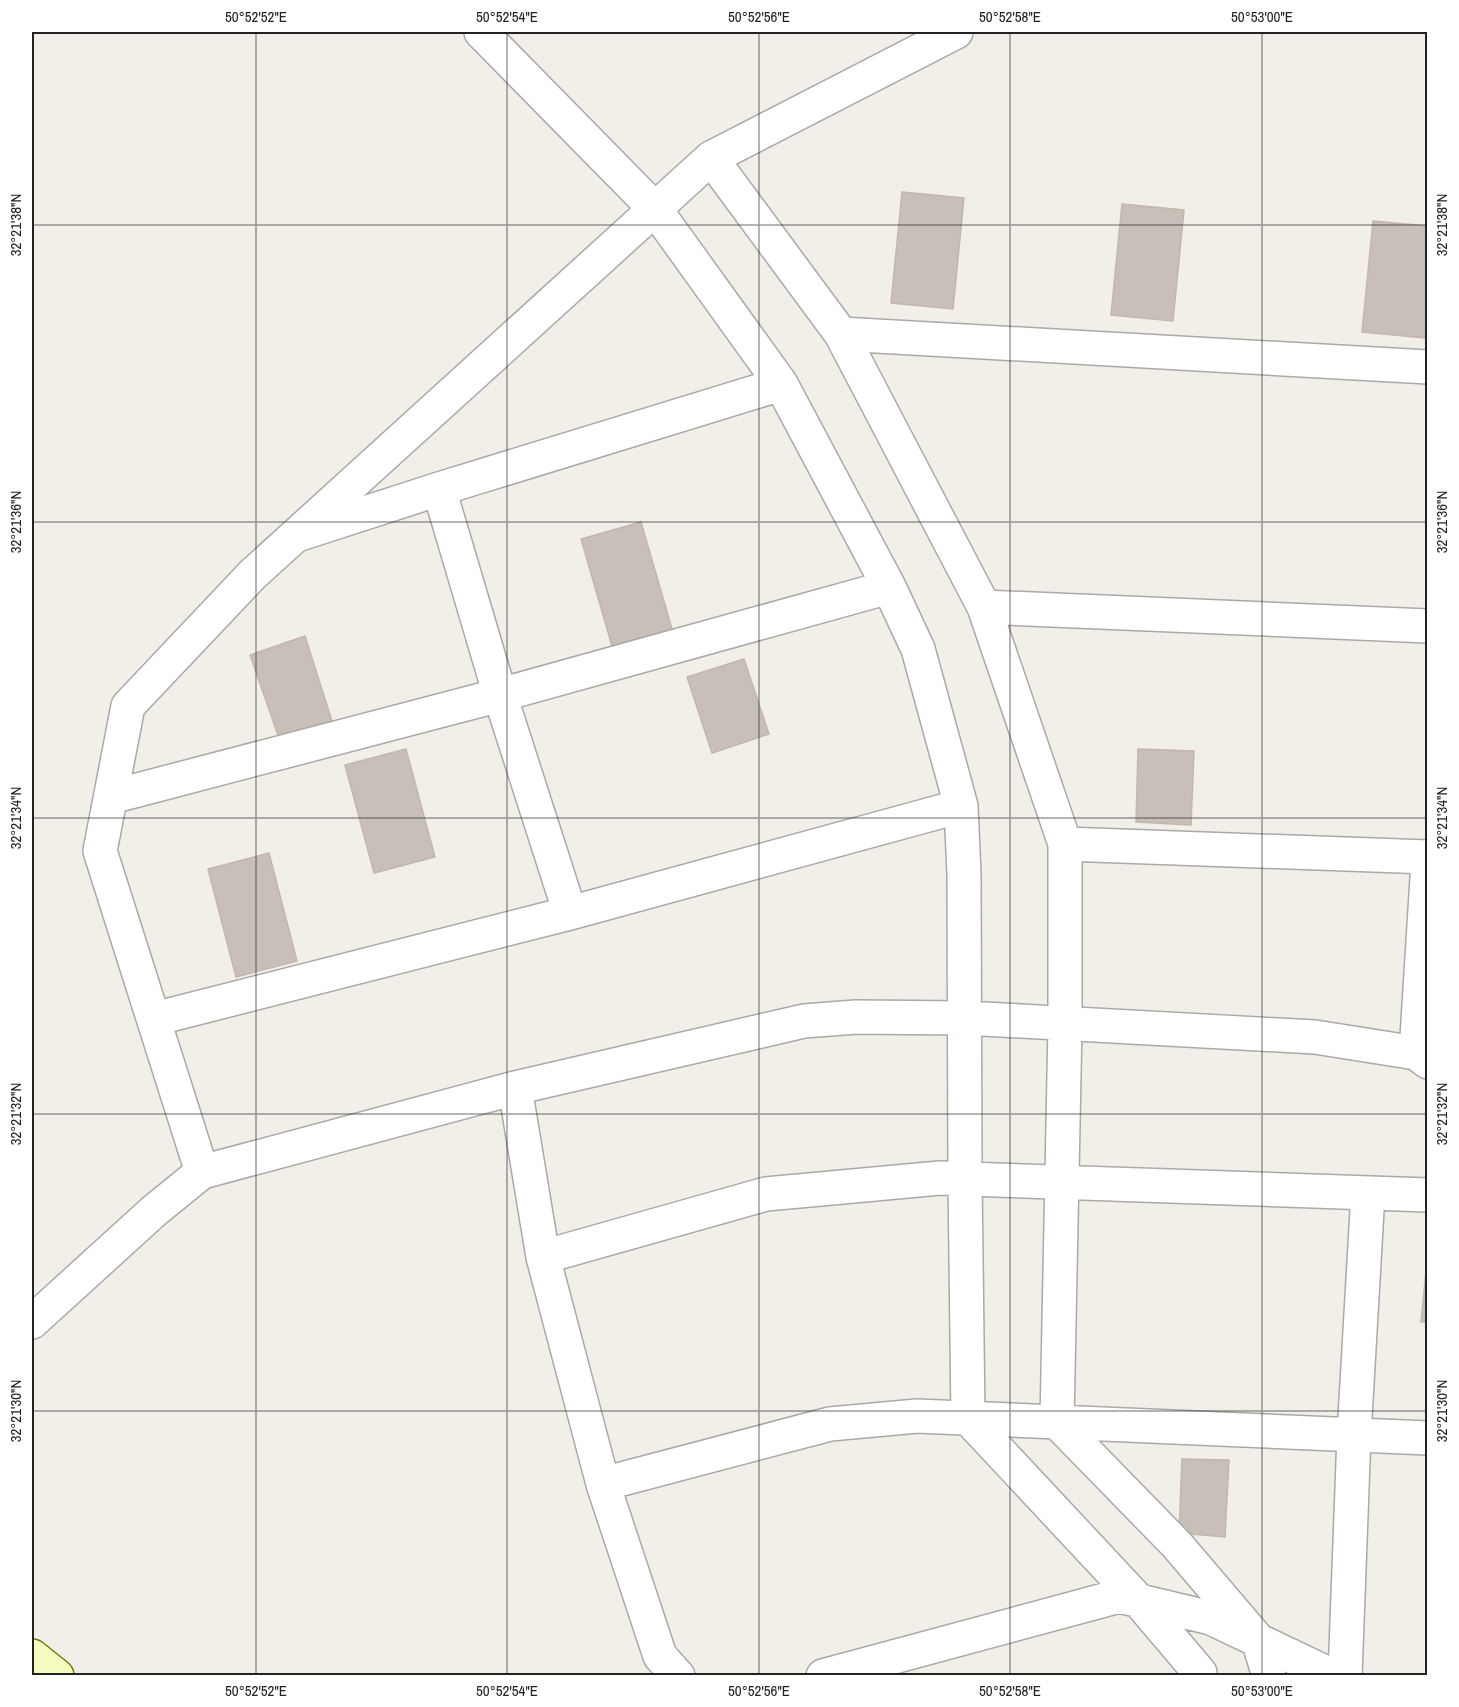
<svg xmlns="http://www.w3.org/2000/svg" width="1459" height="1707" font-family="'Archivo Narrow',sans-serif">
	<rect width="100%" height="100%" fill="#f2efe9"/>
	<path fill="#c7bfb8" stroke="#c4b6ab" stroke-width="1.5" d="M 902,192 L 964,198 L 953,309 L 891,303 Z
		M 1122,204 L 1184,210 L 1173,321 L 1111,315 Z
		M 1373,221 L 1428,226 L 1428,308 L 1425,338 L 1362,332 Z
		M 641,522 L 672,629 L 612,646 L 581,539 Z
		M 305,636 L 332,721 L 279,738 L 250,655 Z
		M 744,659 L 769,734 L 712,753 L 687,677 Z
		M 406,749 L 435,857 L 374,873 L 345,765 Z
		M 1138,749 L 1194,751 L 1191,825 L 1136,822 Z
		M 269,853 L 297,961 L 236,977 L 208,869 Z
		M 1428,1251 L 1428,1322 L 1421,1322 Z
		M 1182,1459 L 1229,1460 L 1225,1537 L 1179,1533 Z"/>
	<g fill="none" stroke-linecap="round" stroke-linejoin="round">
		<g stroke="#a9a9a9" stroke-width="36">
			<path id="street" d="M 481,32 L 655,209 L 781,384
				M 711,158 L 841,334
				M 439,489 L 500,695 L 570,913
				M 297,535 L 439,489 L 781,384 L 889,587 L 918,649 L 961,806 L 964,874 L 965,1178 L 968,1418 L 1139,1601 L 1200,1673 L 1200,1676
				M 984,607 L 1428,626
				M 111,797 L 500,695 L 889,587
				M 1065,844 L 1428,857
				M 154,1019 L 570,913 L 961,806
				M 1416,1053 L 1428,862
				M 515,1088 L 543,1257 L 603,1484 L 660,1656 L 678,1676
				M 202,1172 L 100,851 L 128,706 L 252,575 L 711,158 L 956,32
				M 543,1257 L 766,1194 L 940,1178 L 1428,1195
				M 32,1322 L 154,1211 L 202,1172 L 515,1088 L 804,1021 L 856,1017 L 965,1018 L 1315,1037 L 1416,1053 L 1428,1062
				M 603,1484 L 830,1424 L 917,1416 L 1428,1438
				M 823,1676 L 1119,1596 L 1211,1618 L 1333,1676
				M 1269,1676 L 1258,1640 L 1177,1545 L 1057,1422 L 1065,1025 L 1065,844 L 984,607 L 841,334 L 1428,367
				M 1345,1676 L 1354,1435 L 1368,1193"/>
		</g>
		<g stroke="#707d05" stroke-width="36">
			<path id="secondary" d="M 32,1656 L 57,1676"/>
		</g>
		<use href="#street" stroke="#fff" stroke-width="33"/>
		<use href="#secondary" stroke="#f7fabf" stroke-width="33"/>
	</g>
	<path fill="none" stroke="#222" stroke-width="1.5" stroke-opacity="0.45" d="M 256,32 L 256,1676M 507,32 L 507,1676M 759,32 L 759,1676M 1010,32 L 1010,1676M 1262,32 L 1262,1676M 32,225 L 1428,225M 32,522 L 1428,522M 32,818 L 1428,818M 32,1114 L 1428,1114M 32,1411 L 1428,1411"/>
	<rect width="1459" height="1707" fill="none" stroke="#ffffff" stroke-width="66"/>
	<rect x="33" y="33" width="1393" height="1641" fill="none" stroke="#222" stroke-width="2"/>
	<g font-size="15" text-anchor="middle" fill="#222">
		<text x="256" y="22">50°52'52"E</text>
		<text x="507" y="22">50°52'54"E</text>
		<text x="759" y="22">50°52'56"E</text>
		<text x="1010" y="22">50°52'58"E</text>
		<text x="1262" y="22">50°53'00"E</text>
		<text transform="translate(16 225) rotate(-90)" y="5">32°21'38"N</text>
		<text transform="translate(1442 225) rotate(-90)" y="5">32°21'38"N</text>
		<text transform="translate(16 522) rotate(-90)" y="5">32°21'36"N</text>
		<text transform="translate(1442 522) rotate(-90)" y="5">32°21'36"N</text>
		<text transform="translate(16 818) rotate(-90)" y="5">32°21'34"N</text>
		<text transform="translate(1442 818) rotate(-90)" y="5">32°21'34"N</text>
		<text transform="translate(16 1114) rotate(-90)" y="5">32°21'32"N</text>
		<text transform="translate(1442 1114) rotate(-90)" y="5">32°21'32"N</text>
		<text transform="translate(16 1411) rotate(-90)" y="5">32°21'30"N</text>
		<text transform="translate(1442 1411) rotate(-90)" y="5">32°21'30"N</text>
		<text x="256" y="1696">50°52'52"E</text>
		<text x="507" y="1696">50°52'54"E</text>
		<text x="759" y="1696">50°52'56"E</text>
		<text x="1010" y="1696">50°52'58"E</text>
		<text x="1262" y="1696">50°53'00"E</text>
	</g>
</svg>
